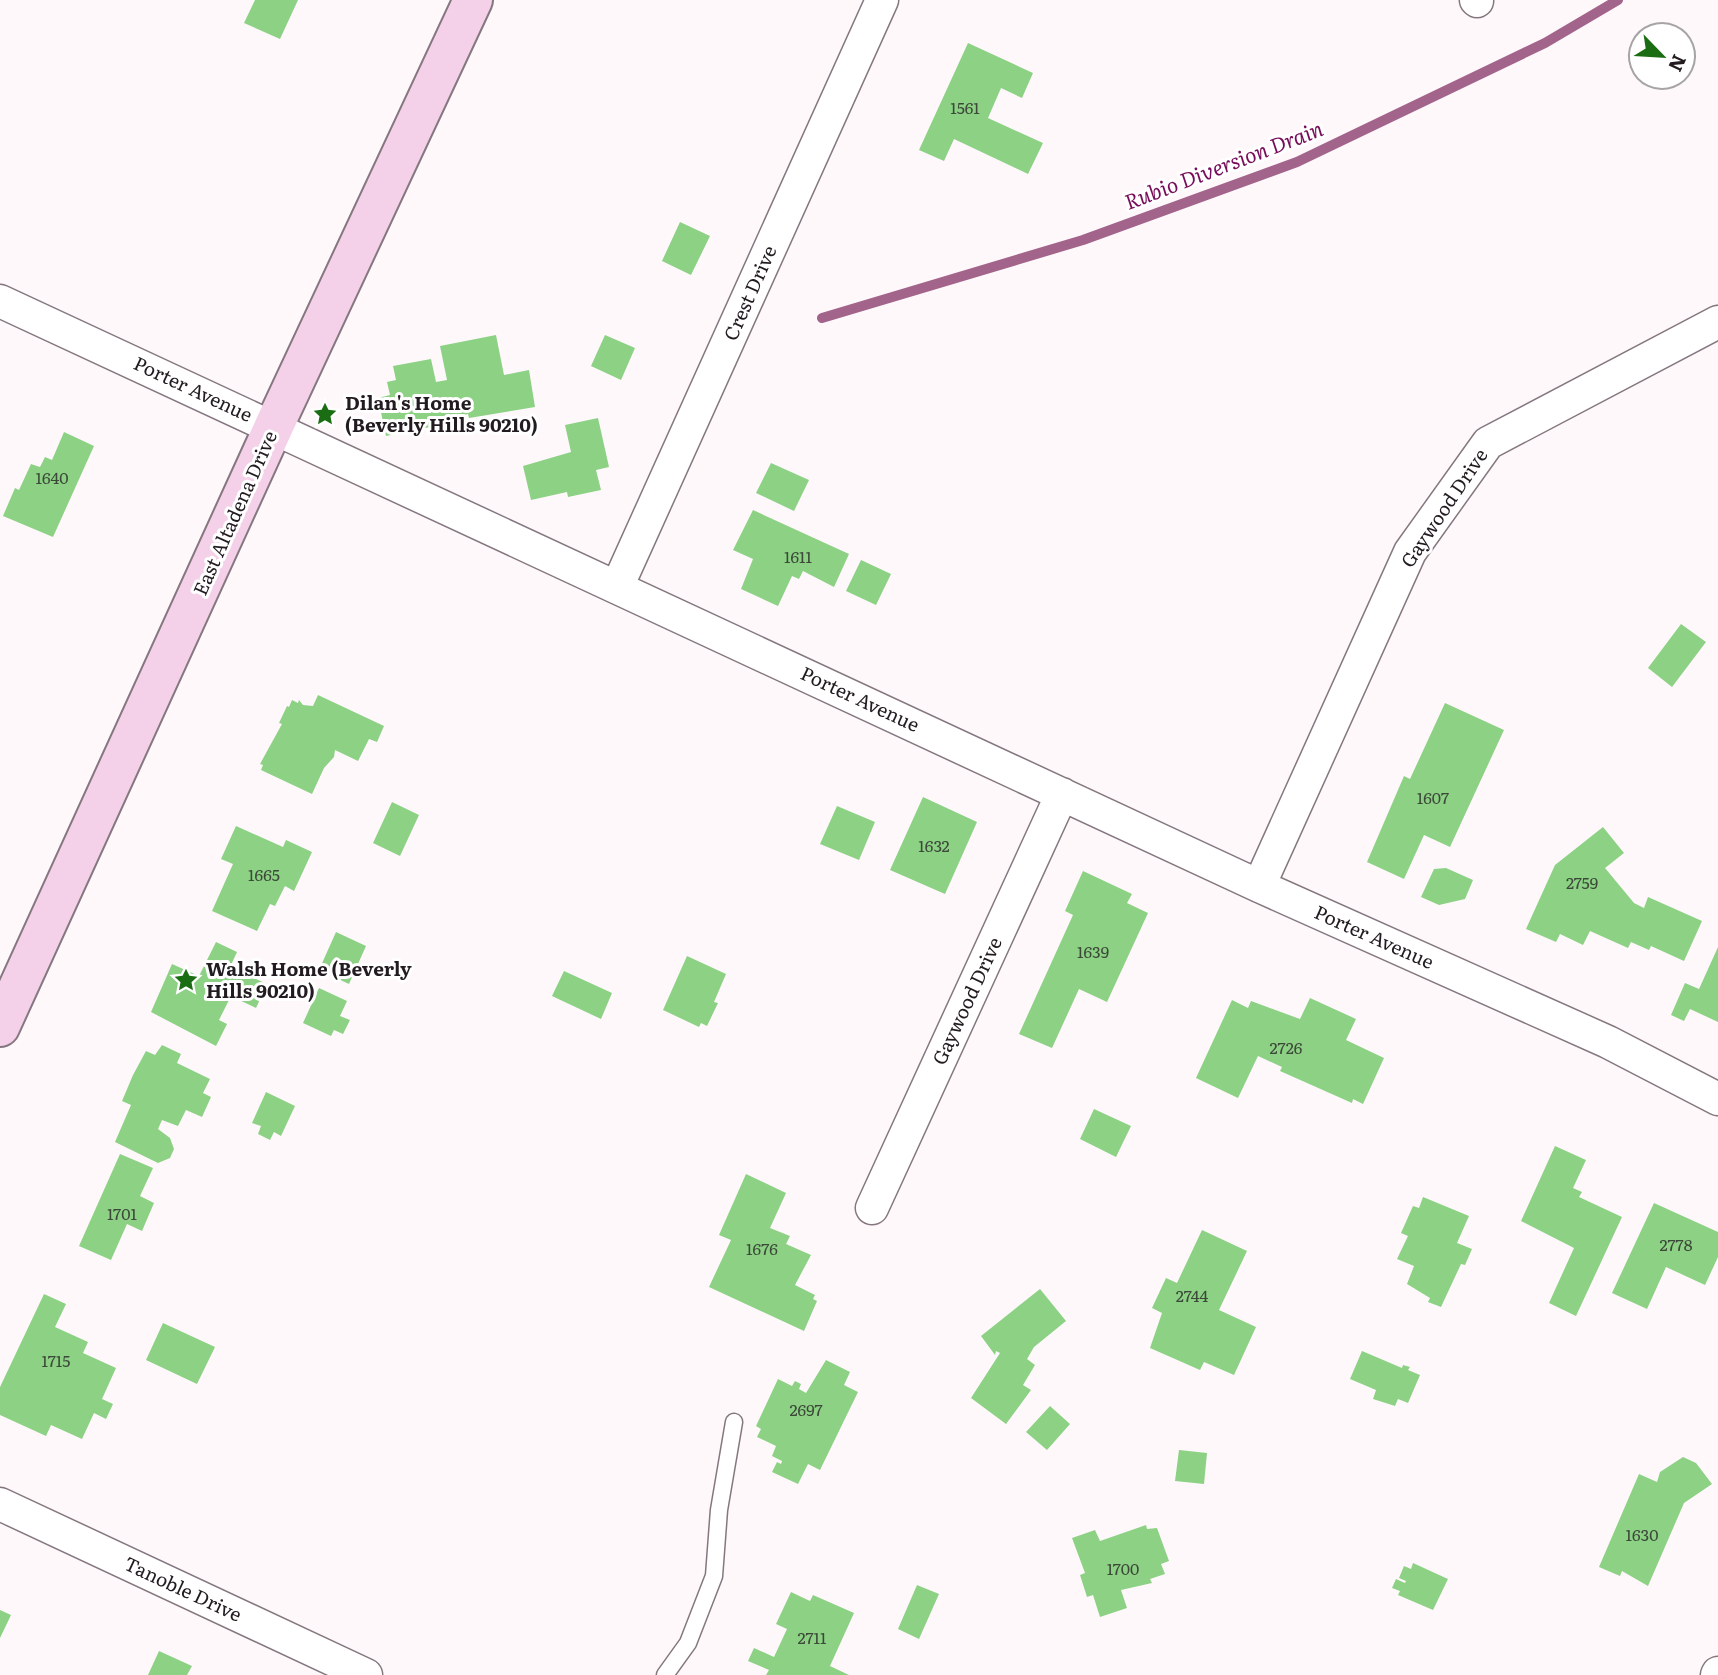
<svg xmlns="http://www.w3.org/2000/svg" width="1718" height="1675" font-family="Literata,serif">
	<rect width="100%" height="100%" fill="#fef8fb"/>
	<g fill="none" stroke-linecap="round" stroke-linejoin="round">
		<path stroke="#a3648b" stroke-width="10" d="M 822,318 L 1083,240 L 1297,162 L 1545,43 L 1618,0"/>
	</g>
	<path fill="#8cd184" d="M 255,0 L 298,0 L 280,39 L 244,23 Z
		M 968,43 L 1033,73 L 1022,98 L 1001,88 L 988,118 L 1043,143 L 1028,174 L 954,139 L 944,161 L 919,150 Z
		M 680,222 L 710,236 L 691,275 L 662,261 Z
		M 496,335 L 504,375 L 529,370 L 535,407 L 469,418 L 468,414 L 444,419 L 445,424 L 386,436 L 378,398 L 390,395 L 387,382 L 396,380 L 393,366 L 431,359 L 436,382 L 447,380 L 440,346 Z
		M 605,335 L 635,348 L 621,380 L 591,366 Z
		M 598,418 L 609,467 L 596,470 L 601,490 L 568,497 L 567,492 L 531,500 L 523,466 L 571,452 L 565,425 Z
		M 64,432 L 94,446 L 53,537 L 3,516 L 15,488 L 19,490 L 31,464 L 40,467 L 45,457 L 52,460 Z
		M 771,463 L 809,480 L 794,511 L 756,493 Z
		M 753,510 L 849,554 L 834,587 L 803,571 L 799,579 L 792,576 L 778,606 L 741,589 L 753,559 L 733,550 Z
		M 861,560 L 891,574 L 876,605 L 846,591 Z
		M 1681,624 L 1706,642 L 1672,687 L 1648,668 Z
		M 318,695 L 384,726 L 377,742 L 369,739 L 358,761 L 335,750 L 334,757 L 324,768 L 312,794 L 261,770 L 263,765 L 260,764 L 282,724 L 279,723 L 287,706 L 289,707 L 292,700 L 298,703 L 299,700 L 303,705 L 313,706 Z
		M 1445,703 L 1504,730 L 1450,847 L 1424,835 L 1404,879 L 1367,862 L 1404,776 L 1410,779 Z
		M 923,797 L 977,822 L 945,894 L 890,870 Z
		M 392,802 L 419,815 L 400,856 L 373,843 Z
		M 837,806 L 875,822 L 859,860 L 820,844 Z
		M 236,826 L 283,847 L 286,840 L 312,852 L 294,891 L 285,886 L 275,906 L 270,904 L 257,931 L 212,911 L 233,864 L 221,859 Z
		M 1603,827 L 1624,853 L 1605,868 L 1634,903 L 1644,908 L 1648,897 L 1702,921 L 1684,961 L 1651,946 L 1649,950 L 1631,942 L 1628,948 L 1590,931 L 1583,945 L 1560,934 L 1556,942 L 1526,929 L 1555,865 Z
		M 1446,868 L 1473,880 L 1465,899 L 1439,905 L 1421,897 L 1434,869 Z
		M 1083,871 L 1132,894 L 1127,903 L 1148,913 L 1107,1002 L 1079,989 L 1052,1048 L 1019,1034 L 1073,915 L 1065,911 Z
		M 336,932 L 366,946 L 349,984 L 319,970 Z
		M 216,942 L 237,952 L 230,967 L 267,984 L 256,1008 L 231,996 L 219,1020 L 227,1024 L 216,1046 L 151,1012 L 172,964 L 199,976 Z
		M 1718,947 L 1718,1022 L 1690,1009 L 1684,1021 L 1671,1015 L 1685,983 L 1699,989 Z
		M 687,956 L 726,974 L 714,1002 L 718,1003 L 707,1026 L 701,1023 L 699,1027 L 663,1010 Z
		M 564,971 L 612,993 L 601,1019 L 552,996 Z
		M 319,988 L 347,1001 L 340,1016 L 350,1020 L 343,1034 L 334,1030 L 331,1036 L 303,1023 Z
		M 1310,998 L 1356,1019 L 1346,1040 L 1384,1058 L 1363,1104 L 1353,1099 L 1352,1103 L 1280,1071 L 1282,1067 L 1258,1056 L 1238,1098 L 1196,1078 L 1232,1000 L 1248,1008 L 1251,1001 L 1300,1019 Z
		M 162,1045 L 181,1054 L 177,1063 L 210,1079 L 203,1093 L 211,1097 L 202,1117 L 186,1110 L 178,1126 L 162,1120 L 158,1129 L 170,1138 L 174,1149 L 170,1158 L 158,1163 L 115,1142 L 131,1105 L 122,1101 L 133,1075 L 146,1051 L 155,1055 Z
		M 266,1092 L 295,1106 L 281,1136 L 274,1132 L 270,1140 L 258,1134 L 261,1126 L 252,1123 Z
		M 1094,1109 L 1131,1126 L 1116,1157 L 1080,1139 Z
		M 1555,1146 L 1586,1160 L 1573,1188 L 1582,1192 L 1579,1197 L 1622,1217 L 1576,1316 L 1549,1303 L 1574,1248 L 1521,1221 Z
		M 120,1154 L 153,1168 L 140,1196 L 154,1203 L 142,1231 L 127,1224 L 111,1260 L 79,1246 Z
		M 746,1174 L 786,1193 L 770,1228 L 790,1236 L 786,1244 L 811,1255 L 795,1285 L 815,1295 L 813,1299 L 817,1301 L 804,1331 L 709,1287 L 731,1240 L 719,1235 Z
		M 1423,1197 L 1469,1216 L 1457,1243 L 1472,1249 L 1465,1265 L 1461,1264 L 1441,1307 L 1428,1302 L 1430,1298 L 1407,1284 L 1414,1266 L 1397,1259 L 1408,1236 L 1401,1233 L 1413,1206 L 1419,1208 Z
		M 1654,1203 L 1718,1232 L 1718,1257 L 1705,1285 L 1666,1267 L 1647,1309 L 1612,1293 Z
		M 1202,1230 L 1247,1251 L 1219,1310 L 1256,1327 L 1234,1375 L 1204,1362 L 1200,1370 L 1150,1348 L 1162,1313 L 1152,1308 L 1166,1278 L 1177,1283 Z
		M 1040,1289 L 1066,1321 L 1034,1347 L 1027,1359 L 1035,1365 L 1023,1385 L 1031,1390 L 1006,1424 L 971,1398 L 1000,1353 L 996,1351 L 995,1355 L 981,1336 Z
		M 44,1294 L 66,1304 L 55,1327 L 88,1342 L 83,1353 L 116,1368 L 102,1399 L 113,1404 L 106,1419 L 94,1413 L 82,1439 L 51,1425 L 46,1436 L 0,1415 L 0,1387 Z
		M 163,1323 L 215,1347 L 197,1384 L 146,1360 Z
		M 1362,1351 L 1402,1368 L 1403,1365 L 1410,1367 L 1408,1370 L 1420,1375 L 1408,1403 L 1398,1399 L 1395,1406 L 1373,1399 L 1376,1390 L 1350,1379 Z
		M 826,1360 L 850,1372 L 844,1385 L 858,1392 L 820,1470 L 808,1464 L 798,1484 L 772,1472 L 777,1462 L 781,1464 L 782,1461 L 772,1456 L 776,1446 L 757,1437 L 761,1429 L 756,1426 L 778,1379 L 792,1386 L 795,1381 L 801,1384 L 799,1389 L 806,1393 Z
		M 1050,1406 L 1070,1424 L 1047,1450 L 1026,1432 Z
		M 1179,1450 L 1207,1453 L 1204,1484 L 1175,1481 Z
		M 1683,1457 L 1696,1463 L 1712,1484 L 1684,1503 L 1648,1586 L 1622,1571 L 1620,1576 L 1599,1567 L 1639,1474 L 1657,1482 L 1660,1472 Z
		M 1146,1525 L 1147,1529 L 1157,1528 L 1169,1561 L 1161,1564 L 1165,1574 L 1150,1579 L 1152,1583 L 1121,1590 L 1127,1608 L 1100,1617 L 1093,1595 L 1087,1597 L 1080,1575 L 1085,1573 L 1072,1538 L 1095,1530 L 1100,1541 Z
		M 1413,1563 L 1448,1579 L 1433,1610 L 1398,1595 L 1400,1591 L 1392,1588 L 1396,1579 L 1405,1583 L 1406,1581 L 1399,1578 L 1404,1566 L 1411,1569 Z
		M 917,1585 L 939,1594 L 919,1639 L 898,1629 Z
		M 791,1592 L 810,1601 L 813,1595 L 854,1613 L 830,1666 L 849,1675 L 766,1675 L 769,1670 L 748,1661 L 754,1648 L 774,1657 L 787,1629 L 776,1624 Z
		M 0,1610 L 11,1615 L 0,1638 Z
		M 159,1651 L 192,1666 L 187,1675 L 148,1675 Z"/>
	<g fill="none" stroke-linecap="round" stroke-linejoin="round">
		<g stroke="#85777f" stroke-width="19">
			<path id="service" d="M 665,1675 L 688,1643 L 714,1576 L 719,1510 L 734,1422"/>
		</g>
		<g stroke="#85777f" stroke-width="35">
			<path id="minor" d="M 1476,0 L 1477,1
				M 0,301 L 1259,886 L 1608,1042 L 1718,1099
				M 618,585 L 882,0
				M 1259,886 L 1410,552 L 1488,443 L 1718,322
				M 872,1208 L 1062,794
				M 0,1504 L 366,1675
				M 1717,1675 L 1718,1673"/>
		</g>
		<g stroke="#85777f" stroke-width="42">
			<path id="secondary" d="M 0,1027 L 274,426 L 473,0"/>
		</g>
		<use href="#service" stroke="#fff" stroke-width="16"/>
		<use href="#minor" stroke="#fff" stroke-width="32"/>
		<use href="#secondary" stroke="#f4d1e8" stroke-width="38"/>
	</g>
	<defs>
		<g id="sight-bare" transform="scale(1.89)"><path d="M0-6L1.8-2.2L6-1.7L2.9 1.2L3.7 5.4L0 3.3L-3.7 5.4L-2.9 1.2L-6-1.7L-1.8-2.2Z" fill="#1a6d13" stroke="#fff" stroke-width="2.5" paint-order="stroke"/></g>
	</defs>
	<g fill-rule="evenodd">
		<use href="#sight-bare" x="325" y="414"/>
		<use href="#sight-bare" x="186" y="980"/>
	</g>
	<g text-anchor="middle" stroke-width="6" stroke-linejoin="round" paint-order="stroke">
		<g font-size="16" fill="#3c4939">
			<text x="965" y="114">1561</text>
			<text x="52" y="484">1640</text>
			<text x="798" y="563">1611</text>
			<text x="1433" y="804">1607</text>
			<text x="934" y="852">1632</text>
			<text x="264" y="881">1665</text>
			<text x="1582" y="889">2759</text>
			<text x="1093" y="958">1639</text>
			<text x="1286" y="1054">2726</text>
			<text x="122" y="1220">1701</text>
			<text x="1676" y="1251">2778</text>
			<text x="762" y="1255">1676</text>
			<text x="1192" y="1302">2744</text>
			<text x="56" y="1367">1715</text>
			<text x="806" y="1416">2697</text>
			<text x="1642" y="1541">1630</text>
			<text x="1123" y="1575">1700</text>
			<text x="812" y="1644">2711</text>
		</g>
		<g font-size="19" fill="#221c20" stroke="#fff">
			<text transform="translate(750 293) rotate(-66)" y="7">Crest Drive</text>
			<text transform="translate(193 389) rotate(25)" y="7">Porter Avenue</text>
			<text transform="translate(1444 508) rotate(-56)" y="7">Gaywood Drive</text>
			<text transform="translate(235 513) rotate(-66)" y="7">East Altadena Drive</text>
			<text transform="translate(860 699) rotate(25)" y="7">Porter Avenue</text>
			<text transform="translate(1374 937) rotate(24)" y="7">Porter Avenue</text>
			<text transform="translate(967 1001) rotate(-65)" y="7">Gaywood Drive</text>
			<text transform="translate(183 1589) rotate(25)" y="7">Tanoble Drive</text>
		</g>
		<g font-size="19" font-weight="bold" fill="#221c20" stroke="#fff" text-anchor="start">
			<text x="345" y="410">Dilan's Home<tspan x="345" dy="22">(Beverly Hills 90210)</tspan></text>
			<text x="206" y="976">Walsh Home (Beverly<tspan x="206" dy="22">Hills 90210)</tspan></text>
		</g>
		<g font-size="21" font-style="italic" fill="#770c5a" stroke="#fff">
			<text transform="translate(1224 166) rotate(-21)" y="7">Rubio Diversion Drain</text>
		</g>
	</g>
	<g transform="translate(1662 56) rotate(115)"><circle r="33" fill="#ffffff" stroke="#a7a4a6" stroke-width="2"/>
	<path d="M0-5L12 26L0 18L-12 26Z" fill="#1a6d13"/>
	<text y="-10" font-size="19" font-weight="bold" text-anchor="middle" fill="#221c20">N</text>
	</g>
</svg>
